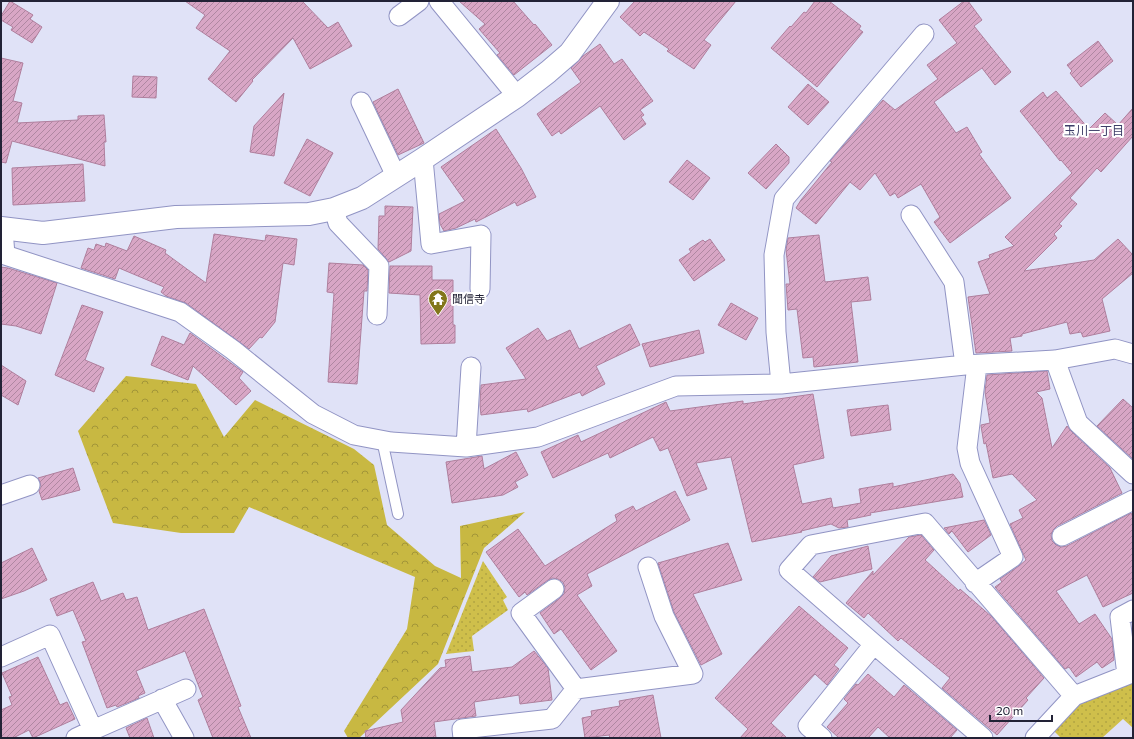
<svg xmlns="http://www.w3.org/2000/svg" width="1134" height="739" font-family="Commissioner,'Noto Sans JP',sans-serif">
	<defs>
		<pattern id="forest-crowns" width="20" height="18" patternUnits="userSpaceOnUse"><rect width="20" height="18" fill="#c8b842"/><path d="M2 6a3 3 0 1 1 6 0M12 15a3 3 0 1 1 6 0" fill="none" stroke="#a29538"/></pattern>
		<pattern id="park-dots" width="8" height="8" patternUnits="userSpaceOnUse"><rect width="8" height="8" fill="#cfbf4b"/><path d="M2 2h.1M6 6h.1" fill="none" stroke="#b1a442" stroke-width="1.8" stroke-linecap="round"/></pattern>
		<pattern id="building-hatch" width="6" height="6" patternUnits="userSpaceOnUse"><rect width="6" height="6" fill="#d8a6c5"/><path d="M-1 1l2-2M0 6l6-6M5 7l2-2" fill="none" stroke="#af87a1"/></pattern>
	</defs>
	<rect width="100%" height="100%" fill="#e0e2f7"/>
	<path fill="url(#forest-crowns)" d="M 126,376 L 196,384 L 224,437 L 255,400 L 354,449 L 374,465 L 387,525 L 435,566 L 461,578 L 460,526 L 525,512 L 484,548 L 438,664 L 359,738 L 348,738 L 344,731 L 407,629 L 415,577 L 249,507 L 234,533 L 181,533 L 113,523 L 78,431 Z"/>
	<path fill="url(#park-dots)" d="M 483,561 L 507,597 L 503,600 L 508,610 L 472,636 L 474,651 L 446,654 Z
		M 1133,682 L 1133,728 L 1123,719 L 1102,738 L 1061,738 L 1052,729 L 1078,702 Z"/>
	<path fill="url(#building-hatch)" stroke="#af7f9d" d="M 10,1 L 33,15 L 30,19 L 42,27 L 32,43 L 11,30 L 13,27 L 1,20 L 1,16 Z
		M 185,1 L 302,1 L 328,28 L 338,22 L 352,46 L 310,69 L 293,38 L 252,80 L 253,81 L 236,102 L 208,79 L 230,51 L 196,28 L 205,15 Z
		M 459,1 L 513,1 L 534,25 L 535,24 L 552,45 L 514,75 L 497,55 L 500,53 L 479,29 L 485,24 Z
		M 635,1 L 736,1 L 704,40 L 711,45 L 694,69 L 667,51 L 669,49 L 644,32 L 640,36 L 620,17 Z
		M 815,1 L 829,1 L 861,26 L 859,29 L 863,32 L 817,87 L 771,48 L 790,26 L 791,27 L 804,12 L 806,13 Z
		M 964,1 L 968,1 L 982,20 L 974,26 L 1011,72 L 995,85 L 982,68 L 934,102 L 956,133 L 967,127 L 982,152 L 979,154 L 1011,198 L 950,243 L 934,222 L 940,217 L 921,184 L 898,198 L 895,193 L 890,196 L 875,173 L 860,190 L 850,182 L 816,224 L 796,208 L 801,200 L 832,162 L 830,161 L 883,100 L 895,110 L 938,79 L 927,65 L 957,43 L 939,20 Z
		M 1098,41 L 1113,61 L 1081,87 L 1070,73 L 1072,71 L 1067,65 Z
		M 600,44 L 614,64 L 622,59 L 653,101 L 640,110 L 644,115 L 641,117 L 646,124 L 624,140 L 600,106 L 561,134 L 559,131 L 552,136 L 537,114 L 581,82 L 571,68 L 583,56 Z
		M 1,58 L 23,63 L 13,101 L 22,103 L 17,123 L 78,120 L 78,116 L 104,115 L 106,142 L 104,142 L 105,166 L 12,141 L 6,163 L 1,162 Z
		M 133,76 L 157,77 L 156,98 L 132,97 Z
		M 808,84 L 829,102 L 808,125 L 788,107 Z
		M 398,89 L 424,143 L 398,155 L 373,102 Z
		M 1056,91 L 1089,129 L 1105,113 L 1118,125 L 1133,108 L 1133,136 L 1101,172 L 1097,168 L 1070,198 L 1077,204 L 1059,224 L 1062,226 L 1054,234 L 1057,238 L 1024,271 L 1094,260 L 1118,239 L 1133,255 L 1133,273 L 1102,299 L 1110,331 L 1083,337 L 1081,332 L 1070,334 L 1067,322 L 1022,334 L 1022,336 L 1010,338 L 1012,351 L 976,353 L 968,297 L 990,294 L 978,262 L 990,258 L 989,255 L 1014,246 L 1005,237 L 1072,173 L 1061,160 L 1060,161 L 1020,111 L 1043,92 L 1047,98 Z
		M 284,93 L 274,156 L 250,152 L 254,126 Z
		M 496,129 L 521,168 L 536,197 L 517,206 L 515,202 L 476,222 L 475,219 L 456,228 L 444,231 L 440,224 L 439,214 L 465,201 L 441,167 Z
		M 307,139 L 333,153 L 310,196 L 284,183 Z
		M 776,144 L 789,157 L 789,163 L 766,189 L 748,173 Z
		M 687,160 L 710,178 L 693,200 L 669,182 Z
		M 83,164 L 85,201 L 13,205 L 12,168 Z
		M 385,206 L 413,207 L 411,251 L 389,262 L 378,249 L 379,216 L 385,216 Z
		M 214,234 L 265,241 L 266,235 L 297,239 L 294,265 L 283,263 L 275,322 L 262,338 L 260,337 L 249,349 L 186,303 L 166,296 L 161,292 L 164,287 L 119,268 L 115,279 L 81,268 L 88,248 L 94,250 L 96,244 L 105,247 L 106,243 L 127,251 L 134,236 L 166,250 L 165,253 L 206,283 Z
		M 819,235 L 825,282 L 868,277 L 871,300 L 851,302 L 858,362 L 814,367 L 813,357 L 803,358 L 797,309 L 788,310 L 786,284 L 790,284 L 786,250 L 788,238 Z
		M 710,239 L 725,260 L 694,281 L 679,260 L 691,252 L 689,249 L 703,240 L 705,242 Z
		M 329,263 L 363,265 L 368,270 L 367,291 L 364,291 L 357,384 L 328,382 L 334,293 L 327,292 Z
		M 390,266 L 432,266 L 432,280 L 453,280 L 453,325 L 455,325 L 455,343 L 421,344 L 420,295 L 389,293 Z
		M 1,267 L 8,268 L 57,283 L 41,334 L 16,326 L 1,324 Z
		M 731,303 L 758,318 L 746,340 L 718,325 Z
		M 82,305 L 103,312 L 85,360 L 104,368 L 94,392 L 55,375 Z
		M 630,324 L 640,345 L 596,366 L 605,384 L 582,396 L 580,392 L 528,412 L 527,409 L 481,415 L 480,405 L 481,385 L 526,379 L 506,348 L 538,328 L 547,341 L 570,330 L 579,349 Z
		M 699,330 L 704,353 L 650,367 L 642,344 Z
		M 190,333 L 243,372 L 239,378 L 251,391 L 236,405 L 193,366 L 188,380 L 151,365 L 162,336 L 184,345 Z
		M 1,365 L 26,381 L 18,405 L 1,395 Z
		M 1047,371 L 1050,389 L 1036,392 L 1042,398 L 1052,448 L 1067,426 L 1071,431 L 1110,468 L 1122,493 L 1057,526 L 1053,530 L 1051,535 L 1052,541 L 1056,545 L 1061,547 L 1067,546 L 1131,513 L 1133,517 L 1133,593 L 1103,607 L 1087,575 L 1056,591 L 1079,624 L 1095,614 L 1112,639 L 1114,660 L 1102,668 L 1097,662 L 1076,677 L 1069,667 L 1065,669 L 995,587 L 1002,582 L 1000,579 L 1019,566 L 1026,560 L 1010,524 L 1023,518 L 1019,510 L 1037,500 L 1012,474 L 993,478 L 986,443 L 984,444 L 981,426 L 981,425 L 990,423 L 985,392 L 987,375 Z
		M 813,394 L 824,458 L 793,465 L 802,504 L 831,498 L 833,508 L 861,503 L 859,489 L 893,483 L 893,487 L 953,474 L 960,483 L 963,497 L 870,513 L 871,515 L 847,520 L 848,527 L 839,528 L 831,524 L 801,531 L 802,532 L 752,542 L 731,457 L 696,463 L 707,489 L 687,496 L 668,448 L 660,451 L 653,437 L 610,458 L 608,453 L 553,478 L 541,452 L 578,435 L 581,442 L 666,402 L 670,411 L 743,401 L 743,404 Z
		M 1123,399 L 1133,408 L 1133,459 L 1097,426 Z
		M 888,405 L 891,430 L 851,436 L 847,410 Z
		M 516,452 L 528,475 L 515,482 L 518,487 L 503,495 L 452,503 L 446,462 L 482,456 L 484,469 Z
		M 73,468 L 80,490 L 42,500 L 39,491 L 41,487 L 40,482 L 38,478 Z
		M 675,491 L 690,520 L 587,574 L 592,586 L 577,595 L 617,651 L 591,670 L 561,629 L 554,634 L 540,613 L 560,598 L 564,594 L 565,587 L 563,582 L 558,579 L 552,578 L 548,580 L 527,595 L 525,592 L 519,597 L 486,552 L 518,529 L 545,566 L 617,521 L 615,515 L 633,506 L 636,511 Z
		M 984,520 L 991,535 L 968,552 L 952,531 L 949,534 L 944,528 Z
		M 921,535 L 934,550 L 925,560 L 959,591 L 960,589 L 992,617 L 1044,678 L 1026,698 L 1028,700 L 997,735 L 942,688 L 950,678 L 901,638 L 898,641 L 868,613 L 864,618 L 846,603 L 873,571 L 873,575 L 909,537 Z
		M 728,543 L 742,580 L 693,594 L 722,654 L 701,665 L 674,612 L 658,563 Z
		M 868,546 L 872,569 L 820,582 L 813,577 L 831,556 Z
		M 32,548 L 47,580 L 24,591 L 1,599 L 1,563 Z
		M 93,582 L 101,601 L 123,593 L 126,600 L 137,597 L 148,630 L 204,609 L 241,706 L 238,707 L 251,738 L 213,738 L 198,700 L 203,697 L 185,651 L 136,671 L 145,693 L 138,696 L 139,698 L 117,707 L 116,705 L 107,708 L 82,642 L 86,641 L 73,610 L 57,616 L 50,599 Z
		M 799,606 L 848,648 L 834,665 L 839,669 L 827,685 L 815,674 L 771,723 L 787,738 L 740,738 L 748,729 L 715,698 Z
		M 534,651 L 548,668 L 552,700 L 520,704 L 519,695 L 474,702 L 476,716 L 434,722 L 436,738 L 366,738 L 365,731 L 403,722 L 401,710 L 440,668 L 446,667 L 445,660 L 470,656 L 472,672 L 512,667 Z
		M 38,657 L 60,705 L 67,702 L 75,719 L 33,738 L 29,730 L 13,738 L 1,738 L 1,710 L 12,705 L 9,697 L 12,696 L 2,673 Z
		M 868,674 L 894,697 L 904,685 L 957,730 L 950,738 L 890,738 L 878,727 L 868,738 L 839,738 L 827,727 L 848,703 L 844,699 L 856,684 L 858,685 Z
		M 653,695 L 661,738 L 610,738 L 609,735 L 585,738 L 582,718 L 592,716 L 591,711 L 620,706 L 619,701 Z
		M 147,718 L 154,738 L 130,738 L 126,728 Z"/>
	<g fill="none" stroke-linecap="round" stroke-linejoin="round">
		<g stroke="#9194c4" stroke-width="12">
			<path id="service" d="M 382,440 L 398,514"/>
		</g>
		<g stroke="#9194c4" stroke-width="21">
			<path id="minor" d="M 439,1 L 517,96
				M 399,16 L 419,1
				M 361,102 L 396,176
				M 423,159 L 431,244 L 481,235 L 480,289
				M 334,209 L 338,223 L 379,266 L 377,315
				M 911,215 L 954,282 L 965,365
				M 3,229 L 5,255 L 180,312 L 233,350 L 313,414 L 354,435 L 391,442 L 466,447 L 538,437 L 676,386 L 781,384 L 965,365 L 1055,360 L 1115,349 L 1133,354
				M 1055,360 L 1078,423 L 1133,474
				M 781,384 L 776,332 L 774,255 L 784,199 L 924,34
				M 466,447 L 471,367
				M 1,495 L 30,485
				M 1062,536 L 1133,500
				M 975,583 L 1013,557 L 970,463 L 967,448 L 977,365
				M 1,657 L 50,635 L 93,730 L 76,738
				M 576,689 L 693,674 L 664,616 L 648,567
				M 162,699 L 184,738
				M 93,730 L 186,689
				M 463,738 L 462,729 L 552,719 L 576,689 L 521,613 L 554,589
				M 822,738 L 808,726 L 874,644
				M 983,738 L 874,644 L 789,570 L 811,545 L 925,523 L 1074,696
				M 1035,738 L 1074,696 L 1127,675 L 1120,617 L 1133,610"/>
		</g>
		<g stroke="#9194c4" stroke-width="24">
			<path id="tertiary" d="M 1,228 L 43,233 L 176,217 L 309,214 L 334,209 L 362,198 L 423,159 L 517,96 L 548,72 L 570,53 L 608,1"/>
		</g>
		<use href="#service" stroke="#fff" stroke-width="10"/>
		<use href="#minor" stroke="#fff" stroke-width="19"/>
		<use href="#tertiary" stroke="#fff" stroke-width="22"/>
	</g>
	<defs>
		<g id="temple-pin" transform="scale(1)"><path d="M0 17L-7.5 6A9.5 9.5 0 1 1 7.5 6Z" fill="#82761a" stroke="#fff"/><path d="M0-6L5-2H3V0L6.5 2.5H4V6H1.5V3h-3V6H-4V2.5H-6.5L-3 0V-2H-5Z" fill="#fff"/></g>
	</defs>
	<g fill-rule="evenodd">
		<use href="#temple-pin" x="438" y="299"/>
	</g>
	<g text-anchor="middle" stroke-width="4" stroke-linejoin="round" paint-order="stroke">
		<g font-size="11" fill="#222236" stroke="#fff" text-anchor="start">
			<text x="452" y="303">聞信寺</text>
		</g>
		<g font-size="12" fill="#3d3e68" stroke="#fff">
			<text x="1094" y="135">玉川一丁目</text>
		</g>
	</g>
	<rect width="1134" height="739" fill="none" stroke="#222236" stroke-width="4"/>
	<path d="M990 715v6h62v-6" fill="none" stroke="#222236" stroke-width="2"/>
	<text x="996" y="715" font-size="12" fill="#222236" stroke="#ffffff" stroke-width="3" paint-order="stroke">20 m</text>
</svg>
